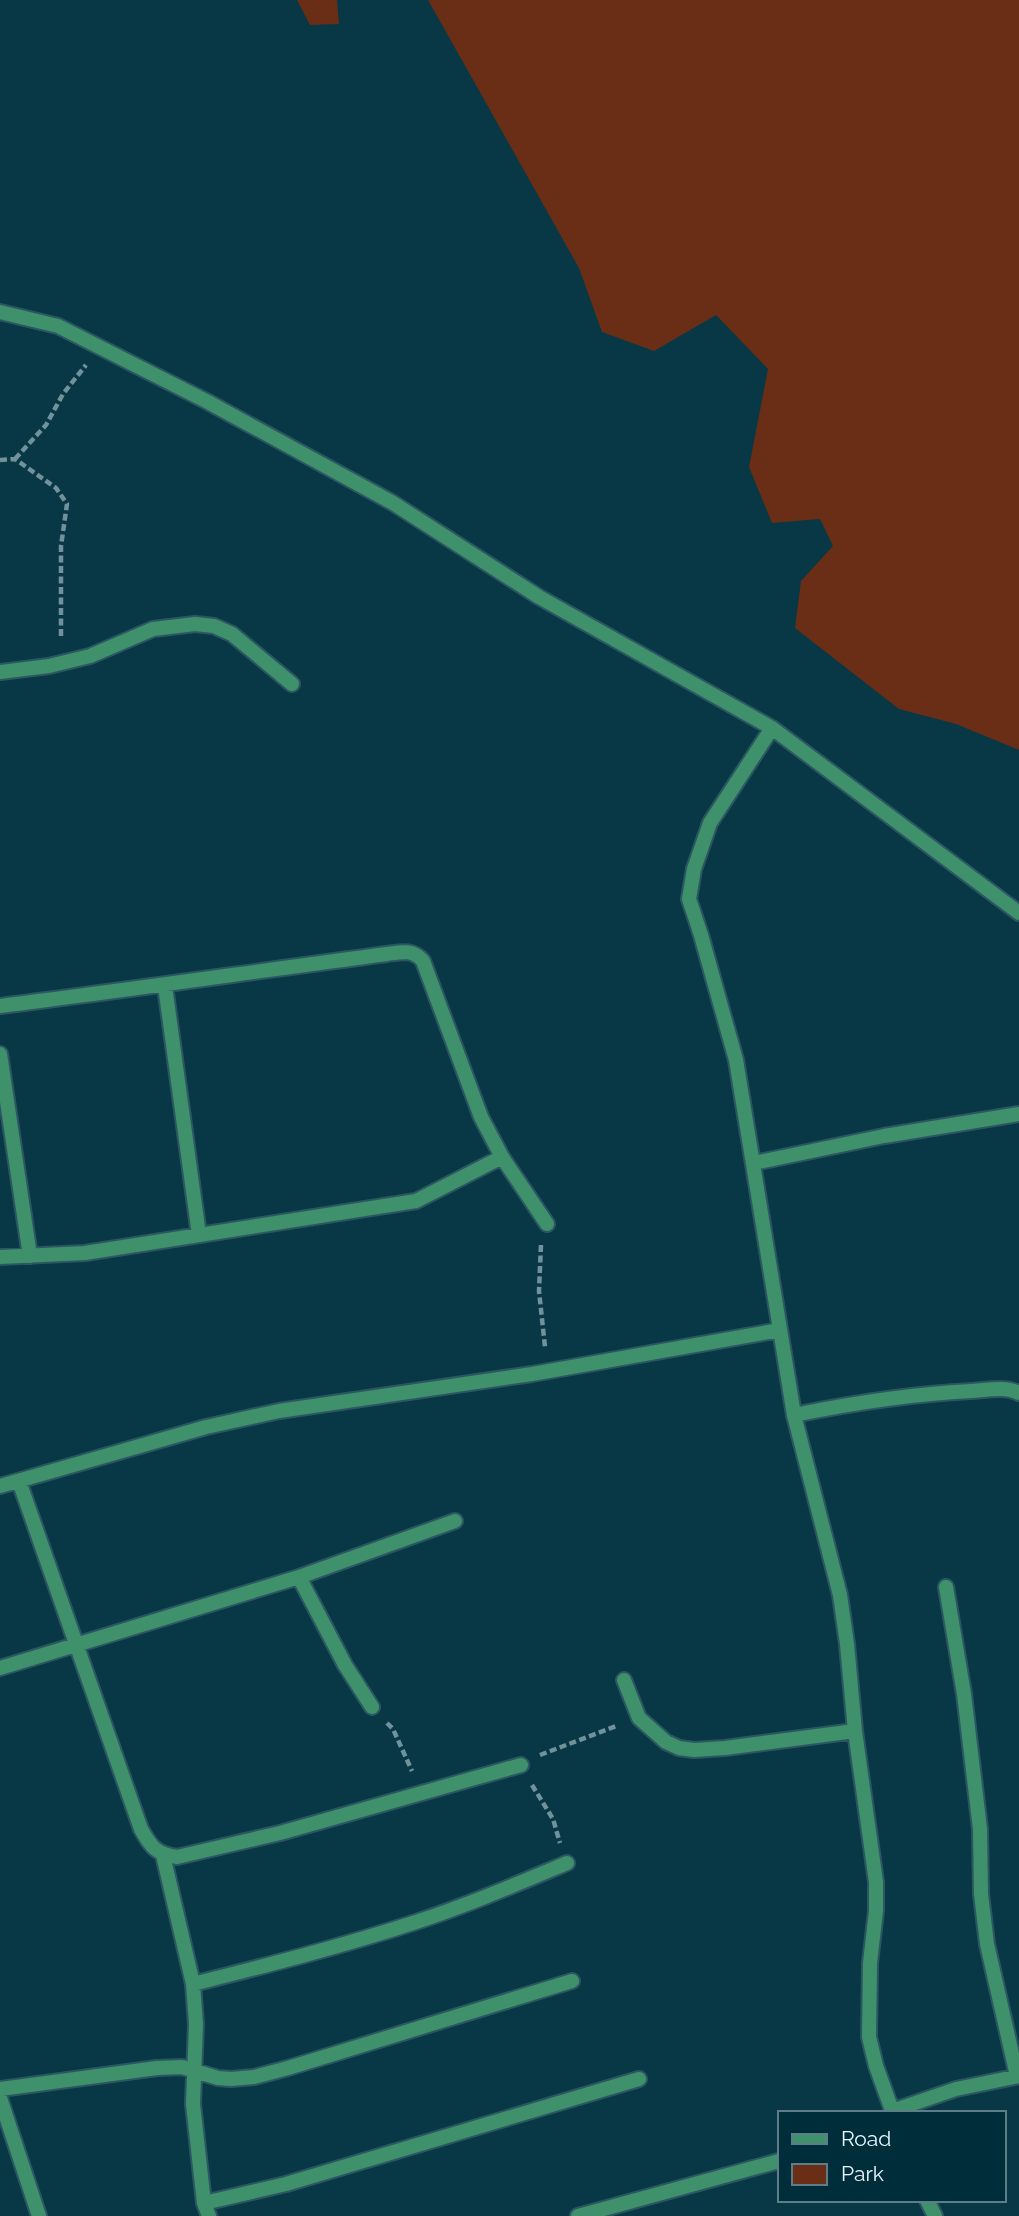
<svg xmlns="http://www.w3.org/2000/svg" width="1019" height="2216" font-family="Raleway,sans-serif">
	<rect width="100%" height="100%" fill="#083845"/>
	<path fill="#692e15" d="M 297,0 L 337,0 L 339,24 L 310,25 Z
		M 428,0 L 1019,0 L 1019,750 L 956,724 L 899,709 L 795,628 L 801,581 L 833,546 L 820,519 L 772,523 L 749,467 L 768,369 L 716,315 L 654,351 L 602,332 L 579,268 Z"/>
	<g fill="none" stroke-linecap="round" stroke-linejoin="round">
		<g stroke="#2c5762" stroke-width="18">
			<path id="minor" d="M 0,312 L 58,326 L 208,402 L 393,503 L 539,597 L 772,728 L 1019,913
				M 0,672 L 49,666 L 90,656 L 153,629 L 195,624 L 214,626 L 232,634 L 292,684
				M 772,728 L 710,823 L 694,869 L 689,899 L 701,935 L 736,1060 L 794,1415 L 840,1595 L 847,1644 L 855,1731 L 876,1882 L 876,1911 L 870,1963 L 869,2037 L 876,2066 L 893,2113
				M 165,986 L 199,1235
				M 0,1006 C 129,990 258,971 387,954 C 402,952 413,949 423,961 L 481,1117 L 502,1157 L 547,1224
				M 0,1054 L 30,1256
				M 754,1163 L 884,1136 L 1019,1114
				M 0,1257 L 85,1253 L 416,1201 L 502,1157
				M 794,1415 C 853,1403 911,1394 971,1391 C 986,1390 1006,1386 1019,1393
				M 19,1481 L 141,1829 C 151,1847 156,1854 177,1857 L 280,1833 L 521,1765
				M 0,1486 L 206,1427 L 279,1411 L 532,1374 L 780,1330
				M 299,1577 L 345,1665 L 372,1707
				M 946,1587 L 964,1694 L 980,1829 L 981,1894 L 987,1944 L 1017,2076
				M 0,1668 L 299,1577 L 455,1521
				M 624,1680 L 639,1718 L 666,1742 L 679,1748 L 694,1750 L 725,1748 L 855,1731
				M 163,1855 L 193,1984 L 196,2024 L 193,2104 L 204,2203 L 209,2216
				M 193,1984 C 268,1965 343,1946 416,1922 C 468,1905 517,1884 567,1863
				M 0,2089 L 157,2068 L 182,2067 L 218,2078 L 231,2079 L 254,2077 L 288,2068 L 572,1981
				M 0,2098 L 39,2216
				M 892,2111 L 956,2089 L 1019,2076
				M 927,2200 L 935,2216
				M 204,2203 L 286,2184 L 639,2079
				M 578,2216 L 779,2161"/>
		</g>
		<path stroke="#71919b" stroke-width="4.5" stroke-dasharray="7 3.5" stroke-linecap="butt" d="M 15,459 L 46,425 L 63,394 L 86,365
			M 0,460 L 15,459 L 56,488 L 67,504 L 61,546 L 61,638
			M 541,1245 L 539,1291 L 545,1347
			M 387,1723 L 393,1729 L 412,1771
			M 540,1755 L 616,1726
			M 532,1785 L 553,1819 L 560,1843"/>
		<use href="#minor" stroke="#3e916b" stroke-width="14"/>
	</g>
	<rect x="778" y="2111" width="228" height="91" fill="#002d3a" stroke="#5d7e88" stroke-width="2"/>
	<rect x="792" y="2134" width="35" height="10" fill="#3e916b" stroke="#5d7e88" stroke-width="2"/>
	<text x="841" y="2146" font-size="21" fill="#e8f7fd">Road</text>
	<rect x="792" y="2164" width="35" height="21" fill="#692e15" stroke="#5d7e88" stroke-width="2"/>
	<text x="841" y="2181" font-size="21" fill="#e8f7fd">Park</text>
</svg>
